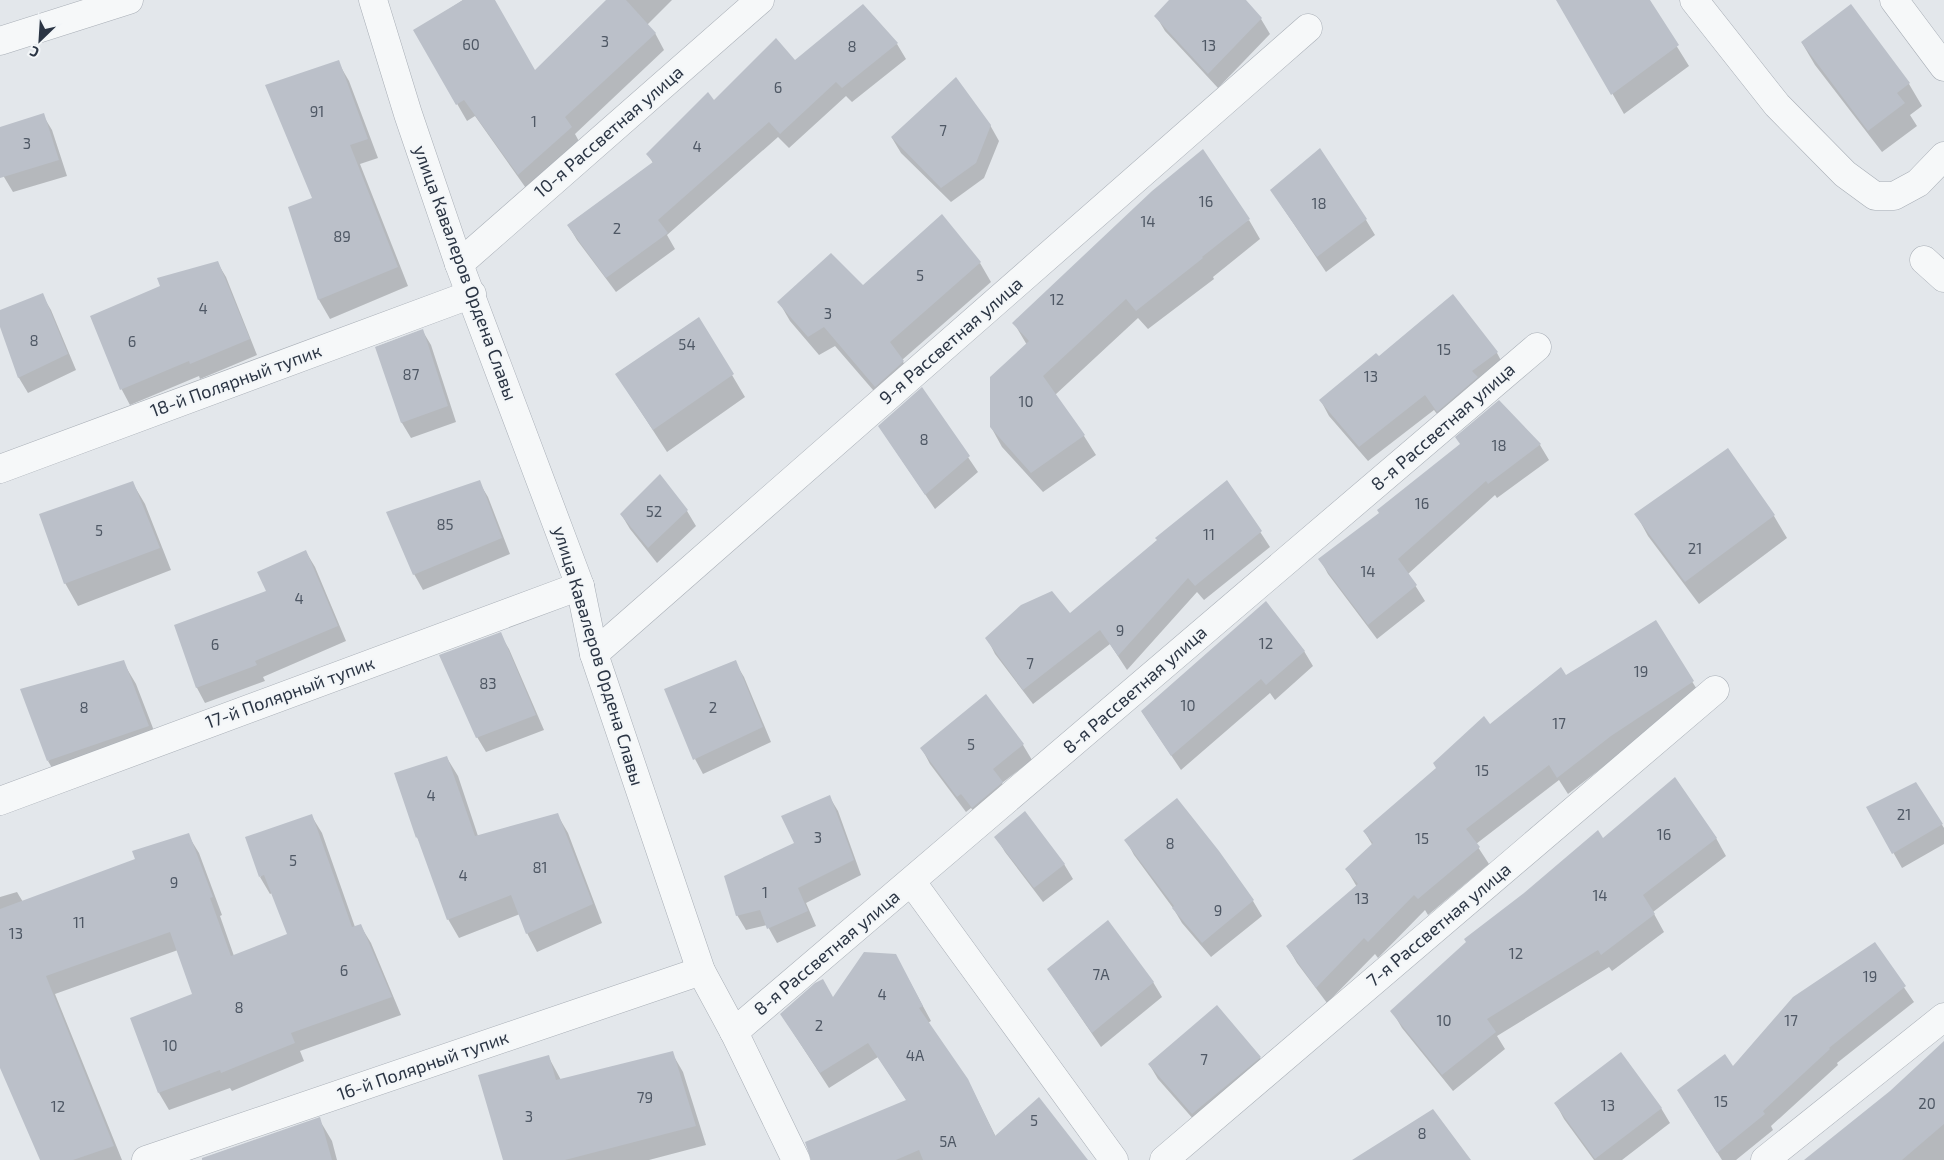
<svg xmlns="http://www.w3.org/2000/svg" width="1944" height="1160" font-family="'Exo 2',sans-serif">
	<rect width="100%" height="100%" fill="#e3e7eb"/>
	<path fill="#0003" d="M 463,0 L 493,0 L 535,72 L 608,0 L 672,0 L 647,25 L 655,33 L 664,50 L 575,134 L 581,145 L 528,191 L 475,116 L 467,121 L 415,31 Z
		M 1171,0 L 1245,0 L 1261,19 L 1270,34 L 1218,88 L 1165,31 L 1156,16 Z
		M 1559,0 L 1648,0 L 1689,66 L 1624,114 Z
		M 1851,6 L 1909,84 L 1922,106 L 1910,115 L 1917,126 L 1882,152 L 1815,65 L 1802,43 Z
		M 897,44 L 906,59 L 852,102 L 846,96 L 789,148 L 778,137 L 667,235 L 675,249 L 616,292 L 577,240 L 568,225 L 653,163 L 648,154 L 714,101 L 795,62 Z
		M 338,62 L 349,81 L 378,158 L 360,164 L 408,286 L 330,319 L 319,300 L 313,198 Z
		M 43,115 L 52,130 L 67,176 L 13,192 L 4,177 L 0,162 L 0,129 Z
		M 990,125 L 999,141 L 984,178 L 951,202 L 901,153 L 892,138 Z
		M 1281,205 L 1366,220 L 1375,235 L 1326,272 Z
		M 1249,220 L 1260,239 L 1213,277 L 1214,279 L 1148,329 L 1138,318 L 1055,395 L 1084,436 L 1096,455 L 1043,492 L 1002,447 L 991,427 L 1027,345 L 1014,323 Z
		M 217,262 L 226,277 L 257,355 L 200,379 L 199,376 L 130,405 L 122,390 L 91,317 Z
		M 980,263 L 991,282 L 902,360 L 914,381 L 886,405 L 835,346 L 819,355 L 790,321 L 779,302 L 863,287 Z
		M 42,295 L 51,310 L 76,370 L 28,393 L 19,378 L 0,324 L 0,312 Z
		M 1452,296 L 1497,353 L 1505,368 L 1446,426 L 1434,410 L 1368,461 L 1329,416 L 1321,401 L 1378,358 Z
		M 422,330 L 431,345 L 456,422 L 411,438 L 402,423 L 376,347 Z
		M 617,375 L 732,375 L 745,397 L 667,452 Z
		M 922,389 L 978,472 L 935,509 L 889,441 Z
		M 1499,401 L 1540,445 L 1549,460 L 1497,498 L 1495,495 L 1408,574 L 1425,601 L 1377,639 L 1328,574 L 1320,559 L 1380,513 L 1461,445 Z
		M 660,476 L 687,511 L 696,526 L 657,563 L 630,529 L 621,514 Z
		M 1227,481 L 1270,547 L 1204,600 L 1197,592 L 1127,670 L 1110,644 L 1033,704 L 995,654 L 987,638 L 1070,615 Z
		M 132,482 L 145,504 L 171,570 L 78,606 L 65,583 Z
		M 479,482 L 488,497 L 510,554 L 423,590 L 414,574 L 388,512 Z
		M 1636,514 L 1774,516 L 1787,538 L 1699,604 L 1648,536 Z
		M 306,552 L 315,567 L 346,641 L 263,677 L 265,681 L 205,703 L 197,688 L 176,626 L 268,592 Z
		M 1655,622 L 1703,699 L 1621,753 L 1568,794 L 1559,780 L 1476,844 L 1489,864 L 1428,915 L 1425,910 L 1378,958 L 1375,954 L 1327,1003 L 1297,963 L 1287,946 L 1357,887 L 1347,870 L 1373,846 L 1364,831 L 1490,726 L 1565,677 Z
		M 500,634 L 509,649 L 544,730 L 486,752 L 477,737 Z
		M 1304,651 L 1313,666 L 1275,700 L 1270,693 L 1181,770 L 1142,712 Z
		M 123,662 L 136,684 L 161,749 L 61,783 L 48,761 Z
		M 735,662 L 744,677 L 771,742 L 703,774 L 695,759 Z
		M 1023,745 L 1032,760 L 1002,783 L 1011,798 L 982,822 L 971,808 L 966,812 L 930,764 L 922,749 Z
		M 447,758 L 458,776 L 478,836 L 557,814 L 568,833 L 602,923 L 537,952 L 527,933 L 520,914 L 459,938 L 448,919 L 421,845 L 417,837 L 395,774 Z
		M 1674,779 L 1716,838 L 1726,856 L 1653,912 L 1664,932 L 1612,971 L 1609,967 L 1497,1036 L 1505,1049 L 1453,1091 L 1402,1028 L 1392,1011 L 1603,840 Z
		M 1916,784 L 1944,828 L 1944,844 L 1902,868 L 1868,808 Z
		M 829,796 L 838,811 L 861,875 L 806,903 L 816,926 L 777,943 L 767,925 L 746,930 L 737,915 L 795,844 Z
		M 311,815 L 322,833 L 355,927 L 360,925 L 371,943 L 401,1015 L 300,1051 L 304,1061 L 232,1091 L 230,1088 L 169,1110 L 159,1093 L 194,995 L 178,950 L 55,994 L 122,1160 L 41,1160 L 0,1065 L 0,897 L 17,892 L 23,902 L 137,860 L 188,835 L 199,853 L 222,915 L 220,916 L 234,956 L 289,935 L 272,893 L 270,894 L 260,877 Z
		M 996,837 L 1064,864 L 1073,879 L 1043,902 L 1005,852 Z
		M 1126,840 L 1253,901 L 1262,916 L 1211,957 L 1182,923 L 1173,908 L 1134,855 Z
		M 1874,944 L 1914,1002 L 1837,1063 L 1838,1065 L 1771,1126 L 1773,1130 L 1736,1160 L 1722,1160 L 1687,1105 L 1733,1068 Z
		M 904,971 L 931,1021 L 928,1023 L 967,1079 L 996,1137 L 1084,1160 L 825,1160 L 907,1101 L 878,1057 L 829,1088 L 781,1014 L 833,999 Z
		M 1153,982 L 1162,997 L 1101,1047 L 1058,984 Z
		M 1944,1043 L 1944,1160 L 1831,1160 L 1891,1092 Z
		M 672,1053 L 683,1072 L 706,1145 L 649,1160 L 504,1160 L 548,1056 L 561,1080 Z
		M 1260,1058 L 1269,1073 L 1202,1129 L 1158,1079 L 1149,1064 Z
		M 1556,1104 L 1661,1108 L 1670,1123 L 1622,1160 L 1594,1160 L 1564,1119 Z
		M 319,1119 L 332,1141 L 337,1160 L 250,1160 Z"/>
	<path fill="#bbc0c9" d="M 463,0 L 495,0 L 535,70 L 606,0 L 626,0 L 656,33 L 565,117 L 572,127 L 518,175 L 464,100 L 456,105 L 413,30 Z
		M 1169,0 L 1246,0 L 1262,18 L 1208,74 L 1154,16 Z
		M 1556,0 L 1650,0 L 1679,45 L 1611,95 Z
		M 863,4 L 898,43 L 842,88 L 836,82 L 780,134 L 769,122 L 658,220 L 668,233 L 606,278 L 567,225 L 653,162 L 646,154 L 708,92 L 714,100 L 776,38 L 795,60 Z
		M 1851,4 L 1910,83 L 1897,93 L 1905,103 L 1868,131 L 1801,42 Z
		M 339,60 L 368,139 L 350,145 L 398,267 L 318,300 L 288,207 L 312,198 L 265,85 Z
		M 956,77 L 991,125 L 976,163 L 941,188 L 891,137 Z
		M 44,113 L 59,160 L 0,178 L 0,127 Z
		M 1320,148 L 1367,219 L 1317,257 L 1270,190 Z
		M 1203,149 L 1250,219 L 1202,257 L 1203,258 L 1136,311 L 1126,299 L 1043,376 L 1085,435 L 1031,473 L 990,427 L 990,377 L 1029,341 L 1012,323 L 1152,191 Z
		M 942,214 L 981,262 L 890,342 L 904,361 L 875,387 L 824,327 L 808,337 L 777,302 L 831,253 L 863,285 Z
		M 218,261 L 250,339 L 190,364 L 189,361 L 120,390 L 90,316 L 160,286 L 157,278 Z
		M 43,293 L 68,354 L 18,378 L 0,327 L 0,310 Z
		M 1453,294 L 1498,352 L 1472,371 L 1478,377 L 1437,412 L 1425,395 L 1359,447 L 1319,400 L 1376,353 L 1379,356 Z
		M 699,317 L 734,374 L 653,430 L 615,374 Z
		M 423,329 L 448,406 L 401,423 L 375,347 Z
		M 922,387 L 970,456 L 925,495 L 878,426 Z
		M 1499,400 L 1541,444 L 1488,484 L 1486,481 L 1398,559 L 1417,585 L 1368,625 L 1318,559 L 1379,513 L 1377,510 L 1460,444 L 1455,437 Z
		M 1728,448 L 1775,515 L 1685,582 L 1634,514 Z
		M 660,474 L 688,510 L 648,548 L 620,514 Z
		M 480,480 L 502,538 L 413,575 L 386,512 Z
		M 1227,480 L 1262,531 L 1195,586 L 1188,578 L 1118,656 L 1100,630 L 1023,690 L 985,638 L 1021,605 L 1052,591 L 1070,613 L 1157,540 L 1155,538 Z
		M 133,481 L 160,548 L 64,584 L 39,514 Z
		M 306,550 L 338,626 L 255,661 L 257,665 L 196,688 L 174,625 L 266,591 L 257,572 Z
		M 1266,601 L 1305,651 L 1266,685 L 1261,679 L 1171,756 L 1141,711 Z
		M 1656,620 L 1694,681 L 1611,736 L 1557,778 L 1549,765 L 1466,829 L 1480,847 L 1418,899 L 1414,895 L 1368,942 L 1364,938 L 1316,988 L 1286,946 L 1358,884 L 1345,869 L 1373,843 L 1363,831 L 1436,768 L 1433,763 L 1484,716 L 1490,724 L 1561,667 L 1566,675 Z
		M 501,632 L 536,715 L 476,738 L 439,655 Z
		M 124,660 L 149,726 L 47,761 L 20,689 Z
		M 736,660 L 763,727 L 693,760 L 664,689 Z
		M 986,694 L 1024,744 L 993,769 L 1003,782 L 972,808 L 961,794 L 957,797 L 920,748 Z
		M 447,756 L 475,836 L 558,813 L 593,904 L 526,934 L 511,895 L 447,920 L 417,837 L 416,838 L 394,773 Z
		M 1675,777 L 1717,838 L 1643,895 L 1655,914 L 1601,955 L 1598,950 L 1487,1019 L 1496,1032 L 1442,1075 L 1390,1011 L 1466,942 L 1464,939 L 1524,893 L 1598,830 L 1603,838 Z
		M 1916,782 L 1943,824 L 1892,854 L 1866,807 Z
		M 830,795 L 854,860 L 798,888 L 808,911 L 767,929 L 760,910 L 736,916 L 724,876 L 794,843 L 781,816 Z
		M 1177,798 L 1219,851 L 1254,900 L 1202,943 L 1172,908 L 1174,906 L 1124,840 Z
		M 1025,811 L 1065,864 L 1034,888 L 994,837 Z
		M 312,814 L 352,927 L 361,924 L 392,997 L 291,1033 L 295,1043 L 221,1073 L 220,1070 L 158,1093 L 130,1018 L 192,994 L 170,932 L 46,976 L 114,1146 L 73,1160 L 40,1160 L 0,1068 L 0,909 L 135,859 L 132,851 L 189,833 L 213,897 L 210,898 L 231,956 L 287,934 L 264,875 L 259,877 L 245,837 Z
		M 1108,920 L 1154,982 L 1092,1033 L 1047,969 Z
		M 1875,942 L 1906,986 L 1829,1048 L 1830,1049 L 1763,1111 L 1765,1114 L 1717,1153 L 1677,1090 L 1725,1054 L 1733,1066 L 1793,997 Z
		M 864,952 L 896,954 L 923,1006 L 919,1008 L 968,1079 L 995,1136 L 1039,1097 L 1088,1160 L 923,1160 L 919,1150 L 896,1160 L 811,1160 L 805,1142 L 906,1100 L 868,1043 L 820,1073 L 780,1014 L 815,983 L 823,979 L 833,997 Z
		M 1217,1005 L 1261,1057 L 1192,1114 L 1148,1064 Z
		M 1944,1041 L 1944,1124 L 1902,1160 L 1804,1160 L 1890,1091 Z
		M 673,1051 L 696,1126 L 565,1160 L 503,1160 L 478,1075 L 549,1055 L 556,1080 Z
		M 1621,1052 L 1662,1108 L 1595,1159 L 1554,1103 Z
		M 1433,1109 L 1471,1160 L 1352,1160 Z
		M 320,1117 L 332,1160 L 202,1160 L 202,1158 Z"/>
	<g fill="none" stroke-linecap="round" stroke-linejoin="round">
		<g stroke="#a8aeb6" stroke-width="29">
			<path id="minor" d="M 1694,0 L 1777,105 L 1845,174 L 1875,196 L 1894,196 L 1918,183 L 1944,156
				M 1894,0 L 1944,67
				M 0,41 L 129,0
				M 1924,260 L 1944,278
				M 459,264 L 760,0
				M 0,469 L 472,294
				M 594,654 L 1308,28
				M 0,801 L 580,586
				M 911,881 L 1114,1160
				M 734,1032 L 1537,347
				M 146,1160 L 701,971
				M 1164,1160 L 1715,690
				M 1765,1160 L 1944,1017"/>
		</g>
		<g stroke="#a8aeb6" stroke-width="29">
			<path id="tertiary" d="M 373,0 L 408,114 L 459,264 L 580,586 L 594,654 L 701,971 L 734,1032 L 796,1160"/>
		</g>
		<use href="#minor" stroke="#f6f8f9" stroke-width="28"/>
		<use href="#tertiary" stroke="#f6f8f9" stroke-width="28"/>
	</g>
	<g text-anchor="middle" stroke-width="4" stroke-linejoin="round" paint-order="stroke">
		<g font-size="15" fill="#4f5865">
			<text x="605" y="47">3</text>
			<text x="471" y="50">60</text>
			<text x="1209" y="51">13</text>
			<text x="852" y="52">8</text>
			<text x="778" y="93">6</text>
			<text x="317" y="117">91</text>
			<text x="534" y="127">1</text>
			<text x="943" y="136">7</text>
			<text x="27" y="149">3</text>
			<text x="697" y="152">4</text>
			<text x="1206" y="207">16</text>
			<text x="1319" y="209">18</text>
			<text x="1148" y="227">14</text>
			<text x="617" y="234">2</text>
			<text x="342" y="242">89</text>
			<text x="920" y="281">5</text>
			<text x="1057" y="305">12</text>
			<text x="203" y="314">4</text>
			<text x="828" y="319">3</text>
			<text x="34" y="346">8</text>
			<text x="132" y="347">6</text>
			<text x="687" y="350">54</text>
			<text x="1444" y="355">15</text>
			<text x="411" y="380">87</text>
			<text x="1371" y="382">13</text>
			<text x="1026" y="407">10</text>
			<text x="924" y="445">8</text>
			<text x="1499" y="451">18</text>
			<text x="1422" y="509">16</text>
			<text x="654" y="517">52</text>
			<text x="445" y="530">85</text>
			<text x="99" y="536">5</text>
			<text x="1209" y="540">11</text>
			<text x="1695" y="554">21</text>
			<text x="1368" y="577">14</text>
			<text x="299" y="604">4</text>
			<text x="1120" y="636">9</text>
			<text x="1266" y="649">12</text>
			<text x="215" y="650">6</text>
			<text x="1030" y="669">7</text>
			<text x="1641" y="677">19</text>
			<text x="488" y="689">83</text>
			<text x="1188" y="711">10</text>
			<text x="84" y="713">8</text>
			<text x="713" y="713">2</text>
			<text x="1559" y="729">17</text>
			<text x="971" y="750">5</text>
			<text x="1482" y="776">15</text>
			<text x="431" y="801">4</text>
			<text x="1904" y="820">21</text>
			<text x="1664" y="840">16</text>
			<text x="818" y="843">3</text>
			<text x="1422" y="844">15</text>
			<text x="1170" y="849">8</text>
			<text x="293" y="866">5</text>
			<text x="540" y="873">81</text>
			<text x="463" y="881">4</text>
			<text x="174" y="888">9</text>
			<text x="765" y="898">1</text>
			<text x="1600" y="901">14</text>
			<text x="1362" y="904">13</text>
			<text x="1218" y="916">9</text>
			<text x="79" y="928">11</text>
			<text x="16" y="939">13</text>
			<text x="1516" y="959">12</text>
			<text x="344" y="976">6</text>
			<text x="1101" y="980">7А</text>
			<text x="1870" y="982">19</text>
			<text x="882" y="1000">4</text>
			<text x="239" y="1013">8</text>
			<text x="1444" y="1026">10</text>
			<text x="1791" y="1026">17</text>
			<text x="819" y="1031">2</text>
			<text x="170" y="1051">10</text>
			<text x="915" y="1061">4А</text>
			<text x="1204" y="1065">7</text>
			<text x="645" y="1103">79</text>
			<text x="1721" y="1107">15</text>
			<text x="1927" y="1109">20</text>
			<text x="1608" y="1111">13</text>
			<text x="58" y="1112">12</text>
			<text x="529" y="1122">3</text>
			<text x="1034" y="1126">5</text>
			<text x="1422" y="1139">8</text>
			<text x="948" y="1147">5А</text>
		</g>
		<g font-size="18" fill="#2b3544" stroke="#f3f6f8">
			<text transform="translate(609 132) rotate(-41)" y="6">10-я Рассветная улица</text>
			<text transform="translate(465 273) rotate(70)" y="6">улица Кавалеров Ордена Славы</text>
			<text transform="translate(951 341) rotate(-41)" y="6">9-я Рассветная улица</text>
			<text transform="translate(236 381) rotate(-20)" y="6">18-й Полярный тупик</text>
			<text transform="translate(1443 427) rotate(-41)" y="6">8-я Рассветная улица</text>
			<text transform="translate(598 656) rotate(73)" y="6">улица Кавалеров Ордена Славы</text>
			<text transform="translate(1135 690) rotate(-41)" y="6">8-я Рассветная улица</text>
			<text transform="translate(290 693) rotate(-20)" y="6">17-й Полярный тупик</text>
			<text transform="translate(1439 925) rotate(-40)" y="6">7-я Рассветная улица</text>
			<text transform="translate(827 953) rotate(-40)" y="6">8-я Рассветная улица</text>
			<text transform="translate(423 1066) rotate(-19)" y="6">16-й Полярный тупик</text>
		</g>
	</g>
	<g transform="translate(40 40) rotate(205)" stroke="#f3f6f8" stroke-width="4" paint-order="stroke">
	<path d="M0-4L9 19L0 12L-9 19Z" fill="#2b3544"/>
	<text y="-8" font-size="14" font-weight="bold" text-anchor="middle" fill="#2b3544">С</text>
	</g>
</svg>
